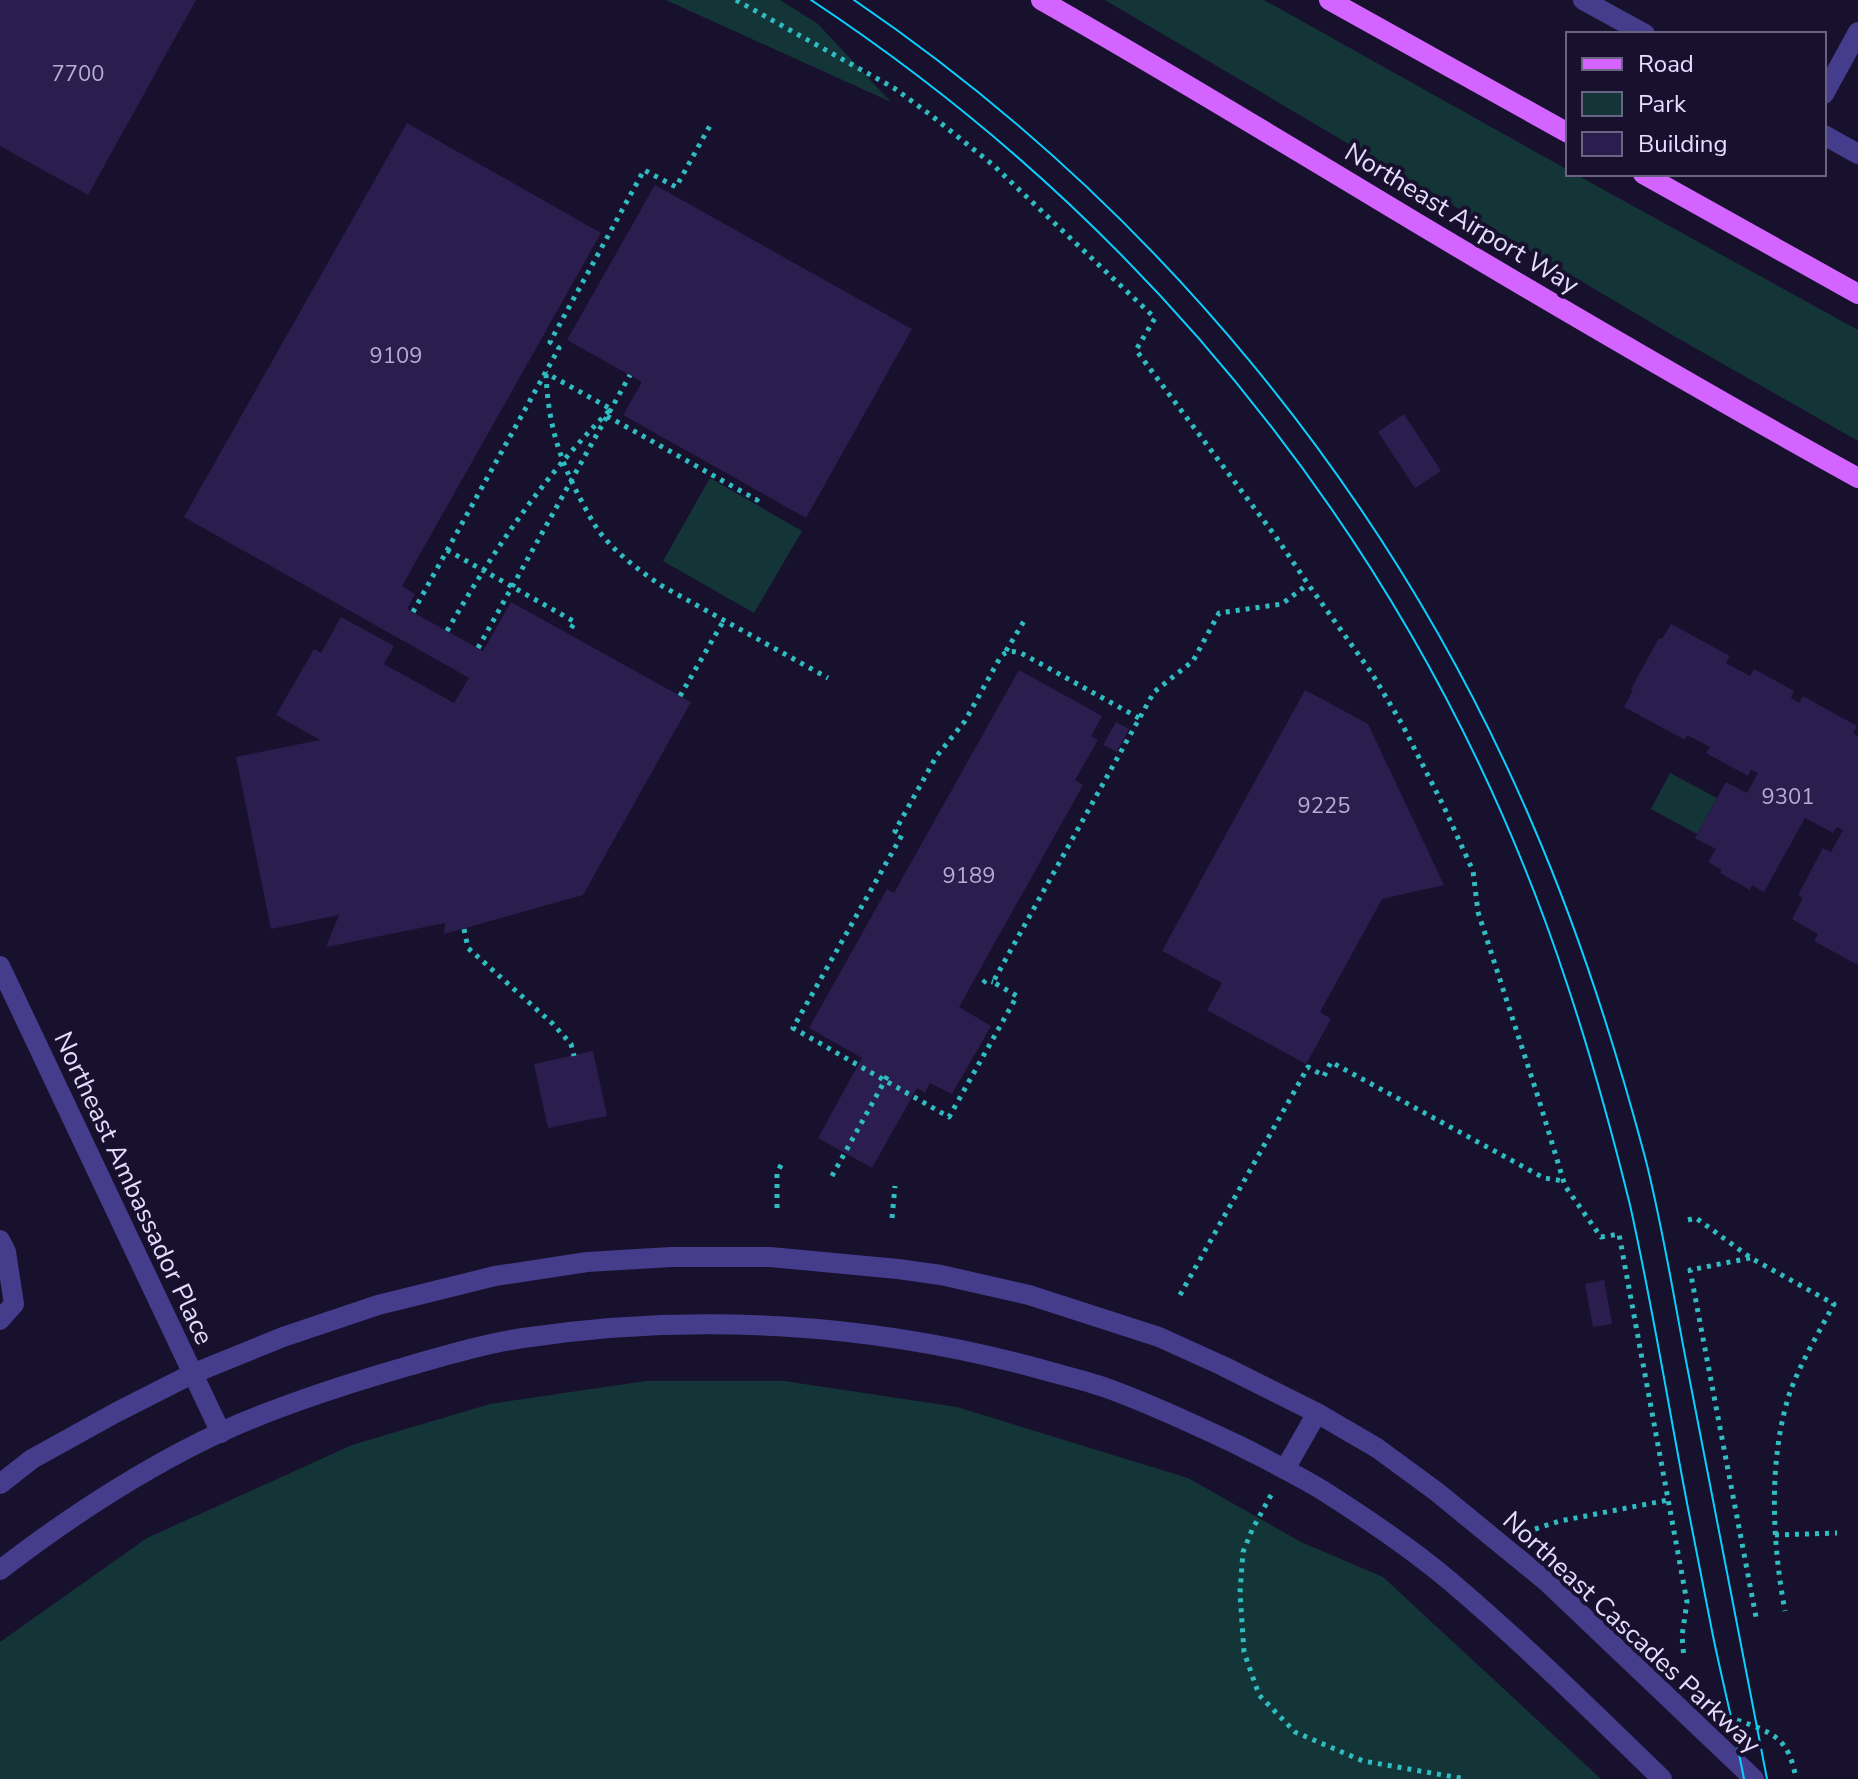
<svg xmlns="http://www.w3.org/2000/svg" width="1858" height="1779" font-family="'Nunito Sans',sans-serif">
	<rect width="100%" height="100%" fill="#18112d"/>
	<path fill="#143537" d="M 666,0 L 780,0 L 818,24 L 891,102 Z
		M 1105,0 L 1264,0 L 1568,170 L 1568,174 L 1575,174 L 1858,330 L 1858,441 L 1674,336 Z
		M 710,478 L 802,531 L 754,613 L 663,561 Z
		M 1670,773 L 1717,798 L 1697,834 L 1651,809 Z
		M 646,1381 L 784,1381 L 957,1407 L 1188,1478 L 1301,1542 L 1383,1577 L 1601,1779 L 0,1779 L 0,1642 L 147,1538 L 352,1445 L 490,1404 Z"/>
	<path fill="#2b1d4e" d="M 0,0 L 196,0 L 88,195 L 0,146 Z
		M 407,123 L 601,233 L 402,586 L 415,594 L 407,609 L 483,651 L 511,602 L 691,702 L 583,895 L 444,934 L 445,923 L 326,947 L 339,915 L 271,929 L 236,757 L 320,740 L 276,715 L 314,649 L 321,653 L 341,617 L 394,646 L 384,664 L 454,703 L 469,678 L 184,517 Z
		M 655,185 L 912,329 L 806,518 L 623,415 L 642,382 L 567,340 Z
		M 1404,414 L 1441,471 L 1415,488 L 1378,432 Z
		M 1671,624 L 1730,656 L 1726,663 L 1750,676 L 1754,669 L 1794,691 L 1791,698 L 1799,703 L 1803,696 L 1857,726 L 1853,733 L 1858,736 L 1858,965 L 1814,941 L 1818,934 L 1792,919 L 1803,898 L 1798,895 L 1823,848 L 1831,852 L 1843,830 L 1837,827 L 1833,833 L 1805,818 L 1764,892 L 1752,885 L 1750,890 L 1720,873 L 1722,870 L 1708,862 L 1716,849 L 1695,838 L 1717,798 L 1726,782 L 1747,793 L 1758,773 L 1751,770 L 1748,776 L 1706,753 L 1710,747 L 1687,735 L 1685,740 L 1624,707 L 1633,690 L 1631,689 L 1659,638 L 1662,639 Z
		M 1019,670 L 1102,716 L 1091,736 L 1098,740 L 1075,780 L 1083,785 L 959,1007 L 991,1026 L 952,1094 L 930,1083 L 925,1093 L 917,1088 L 872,1168 L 818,1138 L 862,1058 L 809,1028 L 887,889 L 894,893 Z
		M 1305,690 L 1368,724 L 1444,885 L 1382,899 L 1320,1012 L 1331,1019 L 1306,1064 L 1207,1010 L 1222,983 L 1162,951 Z
		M 1116,722 L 1129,729 L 1117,752 L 1103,745 Z
		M 593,1051 L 607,1116 L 548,1128 L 534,1064 Z
		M 1604,1280 L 1612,1324 L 1593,1327 L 1585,1284 Z"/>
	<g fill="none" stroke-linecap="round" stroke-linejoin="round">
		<path stroke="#2fbdc1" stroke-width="5" stroke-dasharray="4 6" stroke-linecap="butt" d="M 736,0 L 894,88 L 932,116 L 993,165 L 1155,318 L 1136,350 L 1276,537 L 1308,584 L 1371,672 L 1402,724 L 1444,807 L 1473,871 L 1478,912 L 1539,1100 L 1565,1186 L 1601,1237 L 1619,1234 L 1687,1602 L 1682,1636 L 1684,1659
			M 546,374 C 548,423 559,459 582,502 C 590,517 597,531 609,543 C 625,560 643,573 662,586 L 828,678
			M 607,416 L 757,500 L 761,493
			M 447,550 L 575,622 L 568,633
			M 413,612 L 559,348 L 550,342 L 644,170 L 676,187 L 712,122
			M 447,631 C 495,548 543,477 611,409 L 546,373
			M 478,648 L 630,375
			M 1006,651 L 1024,621
			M 680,696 L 724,620
			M 1139,718 L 1021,653 C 1013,651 1008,650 1001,656 L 965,721 L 936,757 L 895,831 L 902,835 L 793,1028 L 949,1117 L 1017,996 L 993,982 L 1154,692 L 1193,661 L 1219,613 L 1282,604 L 1308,584
			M 464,929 L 468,948 L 553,1024 L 571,1044 L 574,1056
			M 983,983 L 986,980 L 993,982
			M 832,1176 L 889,1073
			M 777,1208 L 777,1173 L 783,1161
			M 892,1218 L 895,1186
			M 1688,1220 L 1696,1218 L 1751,1258 L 1834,1304 C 1819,1332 1801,1362 1790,1392 C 1768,1459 1772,1542 1785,1611
			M 1750,1258 L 1690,1270 L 1756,1617
			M 1180,1295 L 1308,1067 L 1324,1076 L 1331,1062 L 1544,1178 L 1564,1181
			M 1271,1495 L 1252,1530 L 1243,1552 L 1240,1593 L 1244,1652 L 1259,1695 L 1295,1732 L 1363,1761 L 1466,1779
			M 1535,1529 L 1560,1521 L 1668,1500
			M 1775,1535 L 1837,1533
			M 1737,1720 C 1774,1733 1789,1738 1796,1779"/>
		<path stroke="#463c8c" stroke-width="20" d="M 1824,94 L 1858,32
			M 0,1240 L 6,1252 L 14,1304 L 0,1320
			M 1285,1469 L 1317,1413"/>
		<path stroke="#463c8c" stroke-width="20" d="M 0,966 L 221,1433"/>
		<path stroke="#463c8c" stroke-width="20" d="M 1583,0 L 1645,34
			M 1824,135 L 1858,154
			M 0,1484 L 32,1459 L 117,1412 L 192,1374 L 283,1337 L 378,1305 L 495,1276 L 587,1262 L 671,1257 L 770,1257 L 898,1269 L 941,1275 L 1029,1295 L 1159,1337 L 1223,1366 L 1317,1413 L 1377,1448 L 1437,1492 L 1547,1582 L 1754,1779
			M 0,1570 C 69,1517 142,1469 221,1432 C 280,1405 343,1385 405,1367 C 444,1356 483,1344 523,1338 C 695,1312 873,1323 1040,1369 C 1064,1376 1089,1381 1112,1390 C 1155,1406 1198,1426 1240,1446 C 1267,1460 1296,1474 1322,1490 C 1366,1518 1411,1548 1451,1582 C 1524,1644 1593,1712 1662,1779"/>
		<path stroke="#d364ff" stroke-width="20" d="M 1041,0 C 1168,72 1292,148 1417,223 C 1563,310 1710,396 1858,478
			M 1329,0 L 1568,133
			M 1643,174 L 1858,294"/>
		<path stroke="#09d1ff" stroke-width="2" d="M 811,0 C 1166,235 1434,578 1567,984 C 1591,1056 1612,1132 1630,1205 C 1652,1303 1668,1404 1687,1503 C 1696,1547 1704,1592 1713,1636 C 1723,1684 1735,1731 1744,1779
			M 854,0 C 1152,203 1390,491 1532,823 C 1578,929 1615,1045 1645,1157 C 1663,1227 1674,1300 1688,1371 C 1714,1507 1741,1643 1767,1779"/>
	</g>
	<g text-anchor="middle" stroke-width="8" stroke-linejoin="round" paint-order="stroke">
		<g font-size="22" fill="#b6add3">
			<text x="78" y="81">7700</text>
			<text x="396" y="363">9109</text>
			<text x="1788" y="804">9301</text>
			<text x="1324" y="813">9225</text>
			<text x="969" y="883">9189</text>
		</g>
		<g font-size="26" fill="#e4ddff" stroke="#18112d">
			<text transform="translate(1462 218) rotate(31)" y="9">Northeast Airport Way</text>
			<text transform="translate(134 1188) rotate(65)" y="9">Northeast Ambassador Place</text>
			<text transform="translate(1632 1632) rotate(43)" y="9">Northeast Cascades Parkway</text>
		</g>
	</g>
	<rect x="1566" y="32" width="260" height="144" fill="#18112d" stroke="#6a6381" stroke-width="2"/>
	<rect x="1582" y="58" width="40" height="12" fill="#d364ff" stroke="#6a6381" stroke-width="2"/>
	<text x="1638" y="72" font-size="24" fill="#e4ddff">Road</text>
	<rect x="1582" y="92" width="40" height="24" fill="#143537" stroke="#6a6381" stroke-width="2"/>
	<text x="1638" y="112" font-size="24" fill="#e4ddff">Park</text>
	<rect x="1582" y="132" width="40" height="24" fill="#2b1d4e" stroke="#6a6381" stroke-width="2"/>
	<text x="1638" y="152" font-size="24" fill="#e4ddff">Building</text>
</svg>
